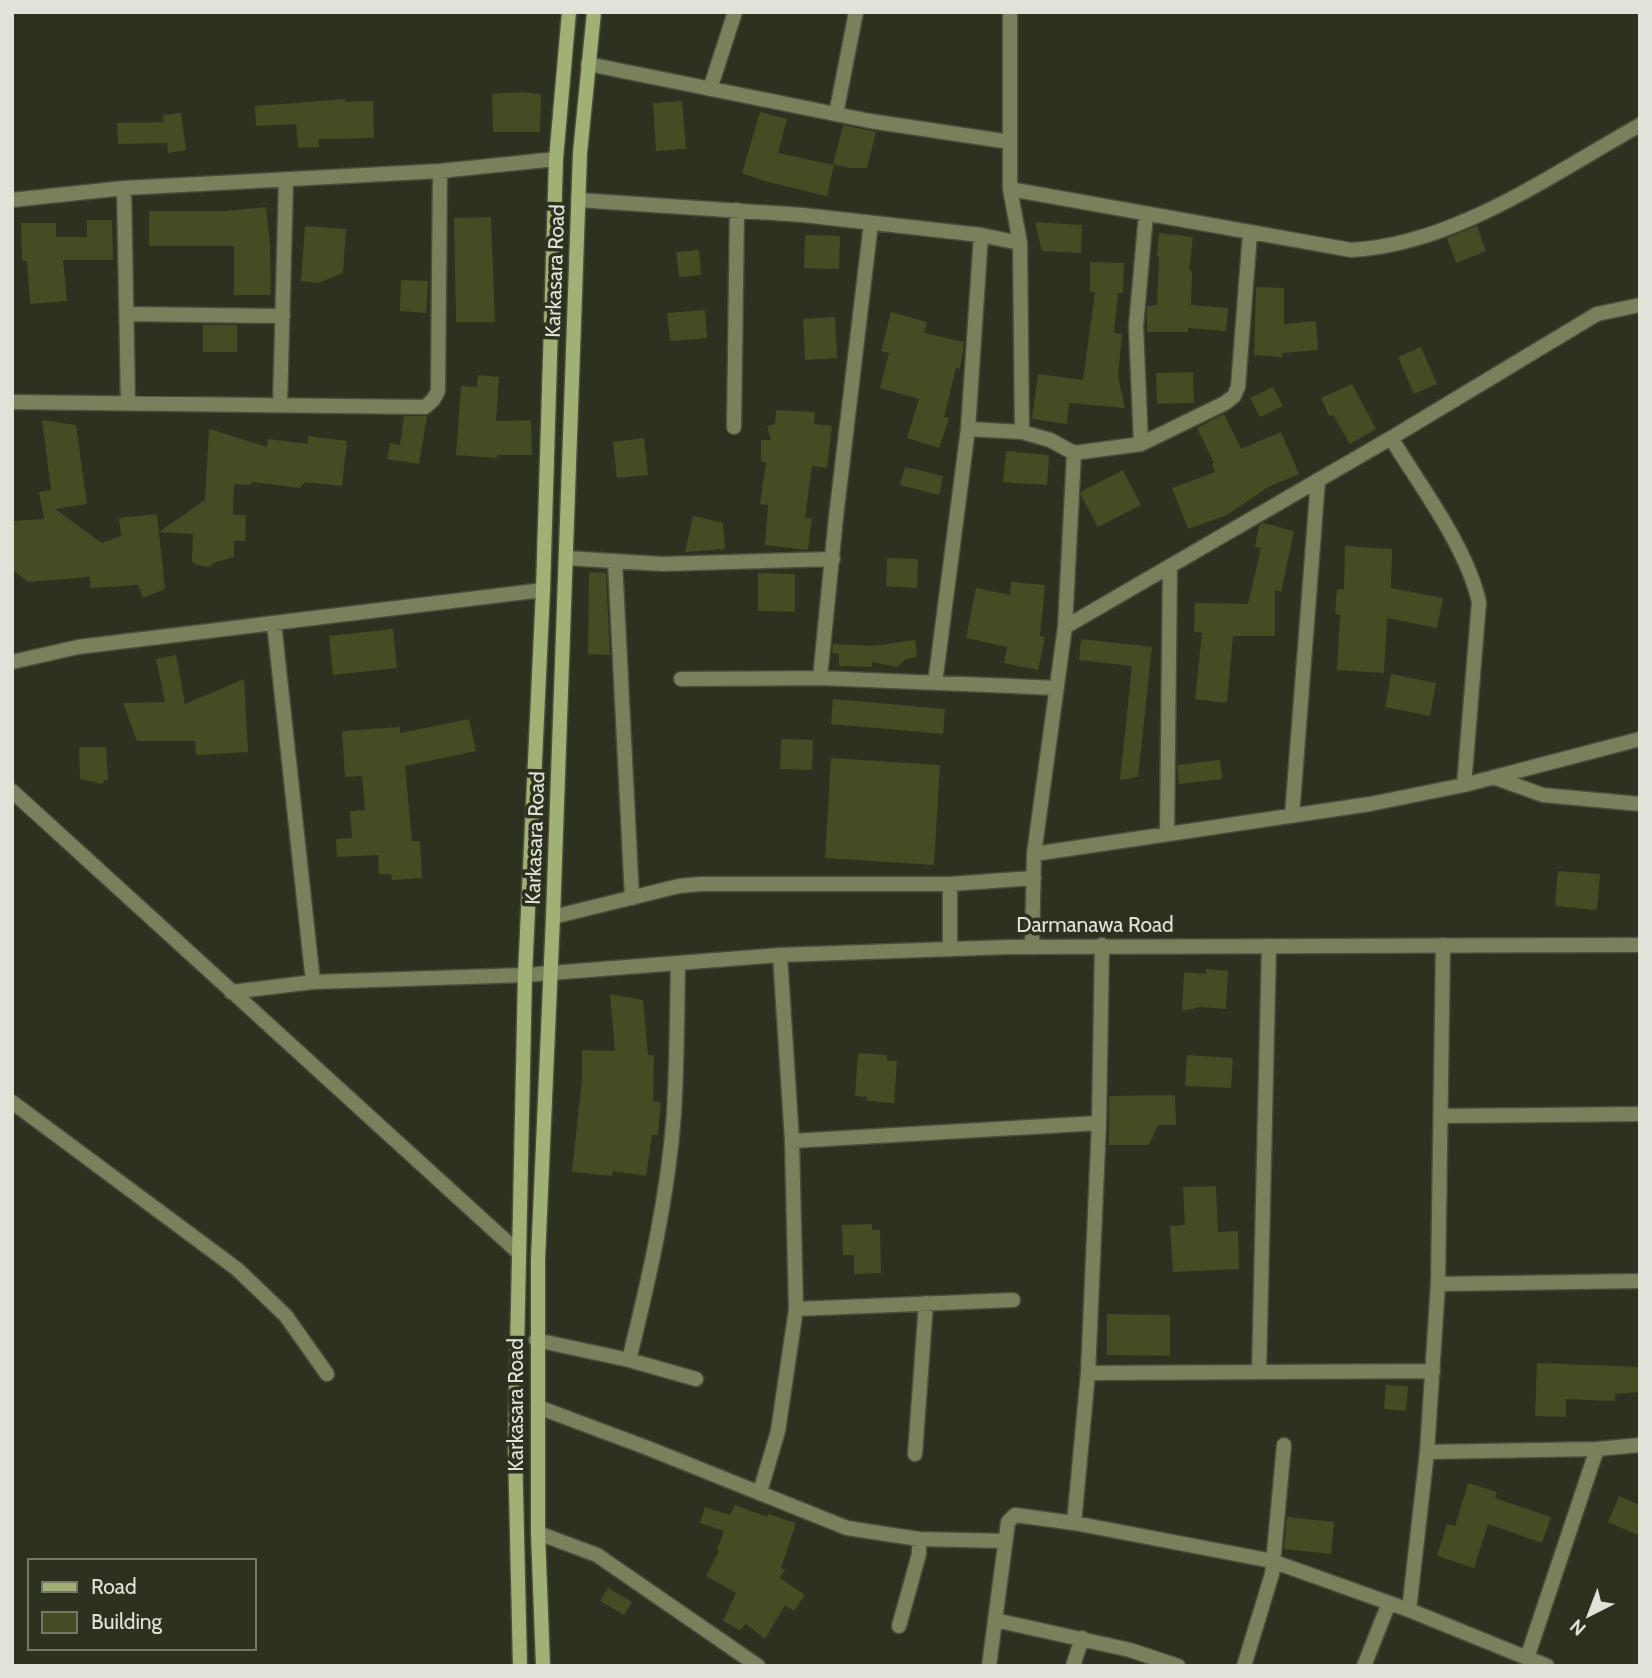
<svg xmlns="http://www.w3.org/2000/svg" width="1652" height="1678" font-family="Cabin,sans-serif">
	<rect width="100%" height="100%" fill="#2d311f"/>
	<path fill="#444c24" d="M 522,92 L 541,94 L 540,132 L 493,132 L 492,94 Z
		M 346,99 L 346,102 L 373,101 L 374,138 L 318,139 L 319,147 L 298,148 L 296,124 L 256,126 L 255,106 Z
		M 682,101 L 686,149 L 656,151 L 653,103 Z
		M 760,112 L 787,119 L 778,153 L 834,165 L 827,196 L 768,182 L 742,173 Z
		M 181,113 L 186,150 L 168,153 L 167,143 L 118,144 L 117,123 L 164,122 L 163,115 Z
		M 843,125 L 876,132 L 867,168 L 850,168 L 833,164 Z
		M 266,207 L 270,245 L 271,295 L 234,295 L 234,246 L 149,246 L 149,211 L 225,211 Z
		M 491,217 L 495,322 L 456,322 L 454,218 Z
		M 87,220 L 112,220 L 113,260 L 63,260 L 67,301 L 30,304 L 27,261 L 22,261 L 21,223 L 56,223 L 56,237 L 87,237 Z
		M 1035,222 L 1082,225 L 1081,253 L 1042,251 Z
		M 305,226 L 346,229 L 343,273 L 318,283 L 301,281 Z
		M 1477,226 L 1486,251 L 1456,263 L 1447,238 Z
		M 1159,233 L 1193,237 L 1189,271 L 1192,271 L 1191,305 L 1228,308 L 1226,331 L 1188,328 L 1188,332 L 1147,332 L 1147,306 L 1157,305 L 1159,256 L 1157,256 Z
		M 805,235 L 840,236 L 839,269 L 804,268 Z
		M 699,250 L 701,275 L 679,277 L 676,252 Z
		M 1090,262 L 1124,263 L 1123,293 L 1118,293 L 1114,333 L 1122,334 L 1118,376 L 1125,408 L 1069,403 L 1067,424 L 1032,419 L 1038,374 L 1083,380 L 1095,292 L 1090,292 Z
		M 401,280 L 428,281 L 426,313 L 400,311 Z
		M 1256,287 L 1284,288 L 1284,324 L 1316,321 L 1318,350 L 1282,353 L 1282,357 L 1254,355 Z
		M 705,310 L 707,338 L 670,341 L 667,313 Z
		M 891,312 L 927,322 L 924,333 L 964,342 L 960,369 L 956,368 L 944,417 L 949,418 L 939,448 L 907,438 L 919,399 L 880,388 L 889,353 L 881,351 Z
		M 835,317 L 837,358 L 805,360 L 803,319 Z
		M 203,325 L 237,325 L 237,352 L 203,352 Z
		M 1421,347 L 1437,384 L 1414,394 L 1398,357 Z
		M 1193,372 L 1194,403 L 1157,404 L 1156,373 Z
		M 478,375 L 499,377 L 496,421 L 531,420 L 532,455 L 497,455 L 497,458 L 456,455 L 461,386 L 477,387 Z
		M 1352,384 L 1376,429 L 1350,444 L 1333,415 L 1329,416 L 1321,398 Z
		M 1273,387 L 1283,406 L 1260,417 L 1250,398 Z
		M 776,410 L 815,412 L 814,424 L 832,426 L 827,468 L 812,466 L 805,518 L 812,518 L 808,550 L 765,545 L 768,505 L 760,504 L 766,462 L 761,462 L 761,440 L 771,440 L 767,426 L 775,424 Z
		M 1224,414 L 1241,449 L 1281,432 L 1299,474 L 1268,487 L 1227,515 L 1188,529 L 1172,488 L 1215,472 L 1212,463 L 1214,463 L 1197,428 Z
		M 404,416 L 427,416 L 419,464 L 387,459 L 390,443 L 400,445 Z
		M 42,420 L 76,425 L 87,504 L 55,509 L 102,543 L 121,536 L 119,518 L 157,514 L 165,589 L 143,598 L 138,585 L 90,588 L 90,577 L 28,582 L 12,569 L 12,521 L 44,519 L 39,492 L 51,490 Z
		M 209,429 L 267,447 L 268,439 L 308,444 L 308,436 L 347,441 L 342,486 L 305,482 L 300,488 L 251,482 L 251,485 L 234,484 L 233,515 L 246,515 L 245,541 L 234,541 L 234,557 L 213,563 L 210,567 L 196,565 L 192,561 L 193,534 L 159,532 L 205,500 Z
		M 644,438 L 648,475 L 617,478 L 613,442 Z
		M 1006,451 L 1049,455 L 1047,485 L 1003,482 Z
		M 905,467 L 943,476 L 939,495 L 900,485 Z
		M 1123,470 L 1141,505 L 1098,527 L 1081,495 L 1082,491 Z
		M 693,516 L 723,523 L 725,549 L 685,552 Z
		M 1263,523 L 1294,531 L 1281,592 L 1275,590 L 1275,636 L 1233,636 L 1227,703 L 1195,699 L 1202,633 L 1194,632 L 1195,603 L 1248,604 L 1261,548 L 1255,547 L 1259,525 Z
		M 1345,546 L 1392,549 L 1391,588 L 1443,598 L 1437,628 L 1387,618 L 1384,673 L 1337,670 L 1340,615 L 1335,614 L 1337,589 L 1344,590 Z
		M 887,558 L 918,559 L 917,588 L 886,586 Z
		M 589,572 L 606,573 L 610,655 L 588,654 Z
		M 758,573 L 795,574 L 795,612 L 758,611 Z
		M 1011,582 L 1045,585 L 1040,636 L 1045,637 L 1038,670 L 1004,663 L 1007,647 L 966,638 L 976,588 L 1010,595 Z
		M 393,629 L 397,668 L 333,675 L 329,636 Z
		M 1081,639 L 1152,647 L 1138,777 L 1120,780 L 1132,666 L 1079,660 Z
		M 915,640 L 917,657 L 906,659 L 897,667 L 872,662 L 872,667 L 839,666 L 839,654 L 832,653 L 833,644 L 873,646 Z
		M 176,655 L 185,704 L 244,679 L 248,752 L 196,755 L 195,741 L 137,741 L 123,703 L 165,702 L 156,659 Z
		M 1391,674 L 1436,683 L 1430,716 L 1385,707 Z
		M 833,699 L 945,709 L 943,734 L 831,724 Z
		M 469,719 L 476,751 L 405,766 L 412,841 L 420,841 L 422,878 L 392,880 L 391,874 L 379,874 L 378,855 L 337,857 L 336,839 L 352,838 L 350,811 L 365,810 L 362,776 L 345,777 L 342,731 L 400,727 L 400,733 Z
		M 781,739 L 813,740 L 812,770 L 780,769 Z
		M 79,747 L 106,747 L 108,780 L 104,780 L 102,784 L 80,779 Z
		M 831,758 L 940,765 L 934,865 L 825,858 Z
		M 1220,760 L 1222,779 L 1179,784 L 1177,765 Z
		M 1558,871 L 1600,874 L 1597,910 L 1555,906 Z
		M 1206,969 L 1228,971 L 1226,1009 L 1200,1007 L 1182,1011 L 1184,972 L 1206,974 Z
		M 610,994 L 643,1000 L 648,1055 L 654,1055 L 653,1101 L 661,1102 L 658,1135 L 652,1135 L 646,1176 L 613,1171 L 612,1176 L 572,1172 L 582,1079 L 582,1050 L 615,1051 Z
		M 858,1053 L 887,1055 L 887,1061 L 897,1061 L 894,1103 L 867,1101 L 867,1097 L 855,1096 Z
		M 1187,1055 L 1233,1058 L 1231,1088 L 1185,1086 Z
		M 1175,1095 L 1176,1125 L 1158,1125 L 1149,1145 L 1109,1145 L 1109,1096 Z
		M 1216,1186 L 1218,1232 L 1238,1231 L 1239,1269 L 1173,1272 L 1170,1226 L 1185,1225 L 1183,1187 Z
		M 872,1224 L 872,1230 L 880,1230 L 881,1273 L 854,1274 L 854,1255 L 843,1255 L 842,1225 Z
		M 1107,1314 L 1170,1315 L 1170,1356 L 1107,1355 Z
		M 1537,1363 L 1640,1367 L 1640,1392 L 1615,1394 L 1615,1401 L 1566,1399 L 1566,1417 L 1535,1416 Z
		M 1386,1385 L 1408,1386 L 1406,1411 L 1384,1409 Z
		M 1468,1483 L 1497,1492 L 1495,1498 L 1551,1517 L 1542,1543 L 1488,1524 L 1474,1568 L 1437,1556 L 1447,1524 L 1455,1526 Z
		M 1619,1496 L 1640,1505 L 1640,1536 L 1608,1522 Z
		M 735,1505 L 767,1517 L 768,1514 L 796,1523 L 781,1568 L 785,1570 L 780,1578 L 805,1595 L 794,1611 L 785,1605 L 765,1639 L 746,1624 L 740,1630 L 723,1621 L 736,1593 L 706,1576 L 719,1551 L 717,1550 L 724,1531 L 700,1523 L 705,1507 L 730,1515 Z
		M 1287,1517 L 1334,1522 L 1331,1554 L 1284,1549 Z
		M 608,1588 L 632,1602 L 624,1615 L 600,1601 Z"/>
	<g fill="none" stroke-linecap="round" stroke-linejoin="round">
		<g stroke="#4a4d3c" stroke-width="17">
			<path id="minor" d="M 1010,12 L 1010,189 L 1020,243 L 1022,432
				M 588,64 L 870,121 L 1010,142
				M 710,89 L 735,12
				M 836,114 L 856,12
				M 124,188 L 128,403
				M 1010,189 L 1351,250 C 1454,245 1552,174 1640,125
				M 12,200 L 124,188 L 440,171 L 556,159
				M 578,200 L 803,215 L 981,235 L 1020,243
				M 127,314 L 283,316
				M 12,402 L 425,407 L 433,400 L 438,391 L 440,171
				M 280,405 L 286,181
				M 734,427 L 737,210
				M 968,429 L 1022,432 L 1050,440 L 1074,453 L 1141,444 L 1225,403 L 1234,396 L 1238,387 L 1250,233
				M 1391,438 C 1421,487 1466,546 1479,602 L 1464,785
				M 1141,444 L 1136,326 L 1146,214
				M 566,558 L 662,564 L 833,559
				M 615,561 L 632,898
				M 274,623 L 313,982
				M 1065,627 L 1391,438 L 1597,314 L 1640,305
				M 12,662 L 78,647 L 543,590
				M 820,678 L 836,517 L 871,223
				M 681,679 L 820,678 L 1057,688
				M 935,683 L 968,429 L 981,235
				M 1493,777 L 1543,795 L 1640,804
				M 12,791 L 518,1252
				M 1292,816 L 1318,480
				M 1167,834 L 1170,566
				M 1034,854 L 1370,804 L 1464,785 L 1640,739
				M 950,884 L 950,949
				M 553,917 L 679,886 L 701,884 L 950,884 L 1034,878
				M 1032,947 L 1034,854 L 1065,627 L 1074,453
				M 231,992 L 313,982 L 525,975
				M 12,1102 L 237,1269 L 286,1316 L 327,1374
				M 1441,1116 L 1640,1114
				M 792,1141 L 1099,1123
				M 1438,1284 L 1640,1281
				M 796,1309 L 1013,1300
				M 536,1340 L 629,1360 L 696,1379
				M 629,1360 C 649,1279 668,1197 674,1113 C 677,1064 677,1014 678,964
				M 1259,1372 L 1269,946
				M 1088,1373 L 1433,1371
				M 538,1407 L 645,1447 L 847,1528 L 919,1539 L 1005,1541
				M 1427,1452 L 1597,1449 L 1640,1445
				M 915,1454 L 926,1303
				M 760,1492 L 778,1431 L 796,1309 L 792,1141 L 780,955
				M 1074,1523 L 1088,1373 L 1099,1123 L 1102,945
				M 538,1533 L 597,1555 L 758,1666
				M 1409,1610 L 1427,1452 L 1438,1284 L 1443,945
				M 995,1620 L 1130,1650 L 1178,1666
				M 899,1626 L 919,1554 L 919,1539
				M 1527,1658 L 1597,1449
				M 989,1666 L 1008,1522 L 1015,1515 L 1074,1523 L 1272,1561 L 1409,1610 L 1547,1666
				M 1073,1666 L 1082,1638
				M 1244,1666 L 1272,1574 L 1284,1445
				M 1364,1666 L 1389,1603"/>
		</g>
		<g stroke="#4a4d3c" stroke-width="17">
			<path id="tertiary" d="M 525,975 L 780,955 L 1010,947 L 1640,945"/>
		</g>
		<g stroke="#4a4d3c" stroke-width="17">
			<path id="secondary" d="M 520,1666 L 515,1446 L 525,975 L 543,590 L 556,159 L 569,12
				M 543,1666 L 538,1533 L 538,1259 L 553,917 L 580,153 L 594,12"/>
		</g>
		<use href="#minor" stroke="#78815c" stroke-width="14"/>
		<use href="#tertiary" stroke="#78815c" stroke-width="14"/>
		<use href="#secondary" stroke="#a1b074" stroke-width="14"/>
	</g>
	<g text-anchor="middle" stroke-width="7" stroke-linejoin="round" paint-order="stroke">
		<g font-size="21" fill="#e0e3d7" stroke="#2d311f">
			<text transform="translate(555 271) rotate(-88)" y="7">Karkasara Road</text>
			<text transform="translate(535 838) rotate(-88)" y="7">Karkasara Road</text>
			<text x="1095" y="932">Darmanawa Road</text>
			<text transform="translate(516 1405) rotate(-90)" y="7">Karkasara Road</text>
		</g>
	</g>
	<rect width="1652" height="1678" fill="none" stroke="#e0e3d7" stroke-width="28"/>
	<rect x="28" y="1559" width="228" height="91" fill="#2d311f" stroke="#757869" stroke-width="2"/>
	<rect x="42" y="1582" width="35" height="10" fill="#a1b074" stroke="#757869" stroke-width="2"/>
	<text x="91" y="1594" font-size="21" fill="#e0e3d7">Road</text>
	<rect x="42" y="1612" width="35" height="21" fill="#444c24" stroke="#757869" stroke-width="2"/>
	<text x="91" y="1629" font-size="21" fill="#e0e3d7">Building</text>
	<g transform="translate(1589 1615) rotate(222)" stroke="#2d311f" stroke-width="5" paint-order="stroke">
	<path d="M0-5L12 26L0 18L-12 26Z" fill="#e0e3d7"/>
	<text y="-10" font-size="19" font-weight="bold" text-anchor="middle" fill="#e0e3d7">N</text>
	</g>
</svg>
